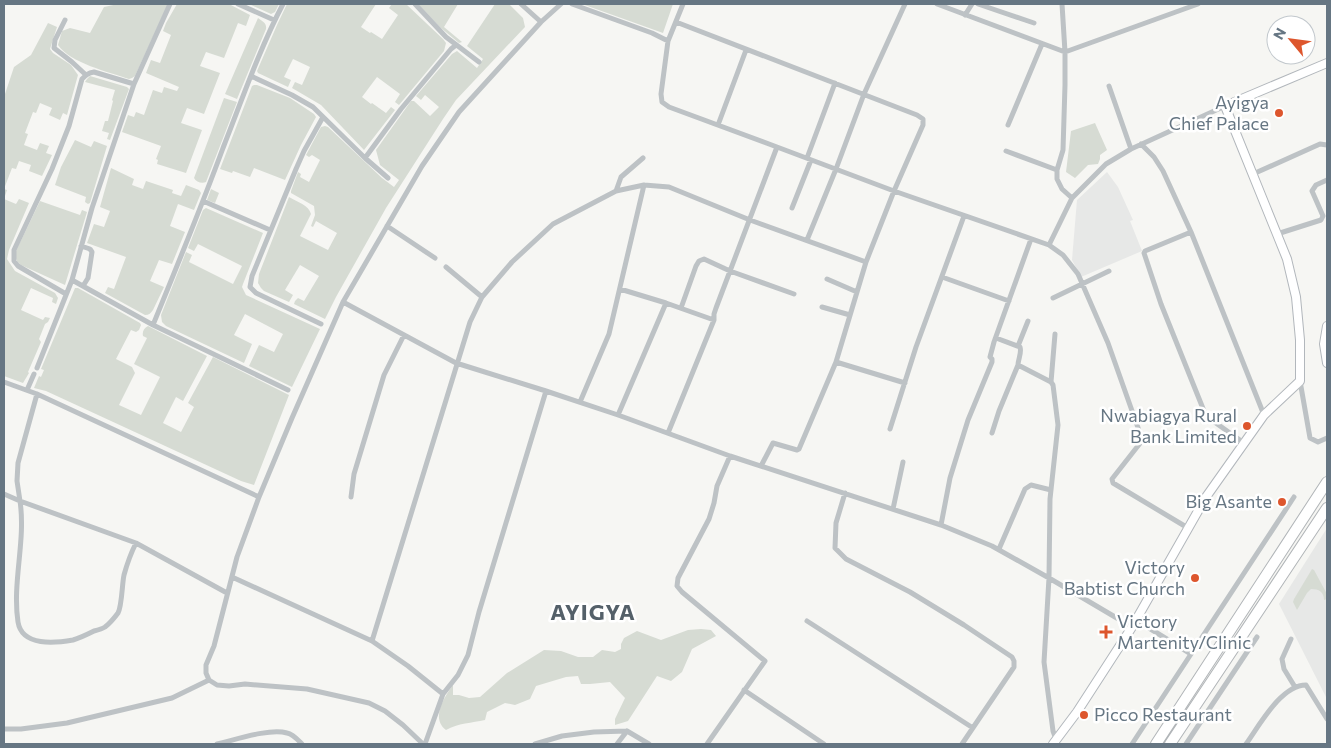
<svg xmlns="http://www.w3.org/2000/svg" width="1331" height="748" font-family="Commissioner,sans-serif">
	<rect width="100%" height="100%" fill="#f6f6f3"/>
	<path fill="#e7e8e7" d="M 1107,172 L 1118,187 L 1133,220 L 1130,221 L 1142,251 L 1081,277 L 1072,260 L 1077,200 Z
		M 1327,528 L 1327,699 L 1279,604 Z"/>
	<path fill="#d6dbd3" d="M 118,4 L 168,4 L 135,76 L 132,78 L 129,79 C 109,72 70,63 58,45 L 62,31 L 70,28 L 90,33 L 104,7 Z
		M 177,4 L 229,4 L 250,15 L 246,26 L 238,23 L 224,58 L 206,52 L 200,66 L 220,73 L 204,114 L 187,108 L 181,123 L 202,130 L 186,173 L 157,164 L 158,160 L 156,159 L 161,146 L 122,132 L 128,115 L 134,117 L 136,112 L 144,115 L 153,90 L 162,93 L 164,87 L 177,91 L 179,87 L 146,73 L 151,60 L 160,63 L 171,35 L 163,31 L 166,23 Z
		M 249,4 L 279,4 L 275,12 L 271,14 Z
		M 287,4 L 376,4 L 361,27 L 370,33 L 371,32 L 382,39 L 398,15 L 389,8 L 392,4 L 406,4 L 443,39 L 446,43 L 444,51 L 399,105 L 395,102 L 400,94 L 377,77 L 362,97 L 371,104 L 372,103 L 386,113 L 391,107 L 395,110 L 364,150 L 321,105 L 292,88 L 295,82 L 302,85 L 310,67 L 293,59 L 284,77 L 291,80 L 288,87 L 258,73 L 257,71 L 277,25 Z
		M 418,4 L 458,4 L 444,27 L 462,42 L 459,43 L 441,28 Z
		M 495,4 L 509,4 L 523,18 L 525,27 L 456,100 L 443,119 L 386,208 L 336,297 L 325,319 L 294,304 L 295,301 L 298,298 L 304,301 L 319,276 L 300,265 L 285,290 L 293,295 L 289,302 L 264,291 L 261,288 L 258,283 L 259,274 L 289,197 C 297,202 309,205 311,214 L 300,236 L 328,250 L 337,233 L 316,221 L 313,227 L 311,226 L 315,215 L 314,206 L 291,193 L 291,191 L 298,172 L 301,174 L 300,177 L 309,182 L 320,160 L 312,155 L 309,157 L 306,155 L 321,127 L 325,126 L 328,127 L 382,178 L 394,187 L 399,180 L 380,165 L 376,150 L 411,101 L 414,101 L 430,116 L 439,107 L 425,95 L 421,100 L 416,96 L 452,54 L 457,51 L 477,68 L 483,59 L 467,46 Z
		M 582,4 L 673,4 L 663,33 Z
		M 258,18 C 262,21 267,23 266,29 L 237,99 L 225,94 Z
		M 48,23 L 57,27 L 50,49 L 53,53 L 71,65 L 78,75 L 67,115 L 63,113 L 60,120 L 49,115 L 52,108 L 40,103 L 36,113 L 33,112 L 25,133 L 28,134 L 24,145 L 37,150 L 40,143 L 49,146 L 46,153 L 52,155 L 42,176 L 29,171 L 31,165 L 19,161 L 16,169 L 12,168 L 4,189 L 7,190 L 4,199 L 16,204 L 19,199 L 29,203 L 9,250 L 7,259 L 15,271 L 55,293 L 58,298 L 56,304 L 52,302 L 53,298 L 31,288 L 21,310 L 43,320 L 45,317 L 50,318 L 48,322 L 45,324 L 39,339 L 41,342 L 28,372 L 29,373 L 23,383 L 4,376 L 4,97 L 14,67 L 31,55 Z
		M 90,76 L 127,87 L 129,89 L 110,140 L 107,139 L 109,133 L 102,131 L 105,121 L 108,121 L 113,101 L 112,100 L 115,90 L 85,82 L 87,79 Z
		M 254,85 L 257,85 L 290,98 L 314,114 L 316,117 L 301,145 L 285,180 L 254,168 L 250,177 L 233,171 L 232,173 L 220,169 L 252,86 Z
		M 224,98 L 237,102 L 206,182 C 202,184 196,182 194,178 Z
		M 1095,123 L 1107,150 L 1100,155 L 1100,159 L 1098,164 L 1088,165 L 1075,178 L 1066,172 L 1071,131 Z
		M 75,140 L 91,147 L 94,141 L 107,146 L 90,203 L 88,204 L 85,202 L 86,197 L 55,185 L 61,167 Z
		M 111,168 L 134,179 L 132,185 L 143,189 L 146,181 L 173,190 L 172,193 L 181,196 L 186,185 L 199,190 L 201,193 L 194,210 L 178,204 L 170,226 L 185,232 L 172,264 L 159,260 L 150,281 L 164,287 L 153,310 C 151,313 149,315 145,315 L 105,293 L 108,287 L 114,289 L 126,257 L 87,243 L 94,224 L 104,227 L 110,211 L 100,207 Z
		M 211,189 L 219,193 L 215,203 L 207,200 Z
		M 40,201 L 80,215 L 82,210 L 87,212 L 65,285 L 21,265 C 16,261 15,258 16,251 Z
		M 206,208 L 263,233 L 243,284 L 242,287 L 246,295 L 320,329 L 292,387 L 249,366 L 259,345 L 274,352 L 283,334 L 245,314 L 234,335 L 252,344 L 244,363 L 166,326 L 162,322 L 161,315 L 186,252 L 192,255 L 189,262 L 233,284 L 242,266 L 198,244 L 194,251 L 188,248 L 203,210 Z
		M 75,288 L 78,288 L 140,323 L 141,325 L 139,330 L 136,332 L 131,330 L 116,359 L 132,367 L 135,373 L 119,405 L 141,415 L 160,377 L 134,364 L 147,338 L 143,336 C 142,332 144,328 148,326 L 207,356 L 183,401 L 176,397 L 163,423 L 181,432 L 194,407 L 188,403 L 213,357 L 289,395 L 254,485 L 241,481 L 46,391 L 34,388 L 39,376 L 41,377 L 44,370 L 41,369 Z
		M 1312,569 L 1314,570 L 1327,594 L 1327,599 L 1324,600 C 1324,592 1319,589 1311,589 L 1307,593 L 1297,610 L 1293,602 L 1294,599 Z
		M 701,629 L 711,630 L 716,636 L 692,649 L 682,672 L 671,681 L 657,676 L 628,721 L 615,725 L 615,719 L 625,698 L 610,682 L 590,684 L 581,684 L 578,676 L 566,677 L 536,686 L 530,699 L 515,705 L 505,703 L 487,712 L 485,720 C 472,723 458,723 446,730 C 430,718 445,696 453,685 L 453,695 L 459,695 L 469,698 L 480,697 L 507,673 L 544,650 L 561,651 L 578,657 L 593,657 L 602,650 L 615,652 L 621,649 L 621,644 L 624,638 L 637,631 L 661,640 L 688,630 Z"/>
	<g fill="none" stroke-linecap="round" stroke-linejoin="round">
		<g stroke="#b2b7bc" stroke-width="10">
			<path id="secondary" d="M 1327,326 L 1324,344 L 1327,363
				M 1053,744 L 1077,712 L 1132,627 L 1206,497 L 1264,415 L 1300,381 L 1300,340 L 1296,297 L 1287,259 L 1225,106 L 1327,63"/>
		</g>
		<g stroke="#b1b5b8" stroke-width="12">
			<path id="highway" d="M 1156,744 L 1327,482
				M 1170,744 L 1327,508"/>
		</g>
		<path stroke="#bdc2c5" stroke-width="5" d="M 238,4 L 274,20
			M 415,4 L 446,37 L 479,62
			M 521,4 L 541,22
			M 572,4 L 652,33 L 668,41
			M 683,4 L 668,41 L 661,94 L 662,102 L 669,107 L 777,147 L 894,191 L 1049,245 L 1063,255 L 1078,274 L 1108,343 L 1142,439 L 1141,442 L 1112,479 L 1113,483 L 1188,528
			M 937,4 L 1065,52 L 1198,4
			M 978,4 L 1034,23
			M 1062,4 L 1065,52 L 1065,85 L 1063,150 L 1057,170 L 1057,179 L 1062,189 L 1072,198
			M 965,15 L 972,4
			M 65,20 L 55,40 L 54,48 L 72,62 L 86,75
			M 251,76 L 292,95 L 313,107 L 365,158 L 388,178
			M 1109,86 L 1131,149
			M 718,125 L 746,50
			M 1008,125 L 1042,44
			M 1141,144 L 1154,157 L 1163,171 L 1191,232 L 1264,415
			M 1006,151 L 1057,170
			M 365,158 L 401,109 L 451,49 L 456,45
			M 807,158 L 835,83
			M 1253,174 L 1320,144 L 1327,145
			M 616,191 L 621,177 L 643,158
			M 203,201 L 270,230
			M 792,208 L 811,160
			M 387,226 L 435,258
			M 1191,232 L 1145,251 L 1144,253 L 1161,304 L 1206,416 L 1244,443
			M 1277,234 L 1321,220 L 1323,216 L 1312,191 L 1316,185 L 1327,180
			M 807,240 L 836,169 L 864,94 L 905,4
			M 1049,245 L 1072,198 L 1106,164 L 1131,149 L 1225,106
			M 81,246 L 90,249 L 92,252 L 88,278 L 83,286
			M 446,267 L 482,297
			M 942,277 L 1009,301
			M 827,279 L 857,292
			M 72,280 L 153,325 L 288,390
			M 66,294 L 18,266 L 14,261 L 14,250 L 52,169 L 69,126 L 82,79 C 86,75 88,73 94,72 L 134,84
			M 1053,298 L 1109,271
			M 343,302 L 456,363 L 546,391 L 618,415 L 730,456 L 941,525 L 992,546 L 1049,578 L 1132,627
			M 666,303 L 714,320
			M 822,307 L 850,315
			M 681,308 L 696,266 L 699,261 L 704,259 L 730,271 L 794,294
			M 321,324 L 256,293 L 250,287 L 252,276 L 296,169 L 304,151 L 323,117
			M 153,325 C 177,266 201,208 223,148 C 242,100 259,50 283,4
			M 996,338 L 1020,347 C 1022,353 1018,359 1018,365 L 1051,382 L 1053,385 L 1058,425 L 1050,499 L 1049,578 L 1044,662 L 1053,731 L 1056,739
			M 1018,346 L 1028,321
			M 836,362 L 905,383
			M 37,368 L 72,280 L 92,208 L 134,84 L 170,4
			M 1300,381 L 1310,438 L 1318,442 L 1327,438
			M 4,382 L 37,394 L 259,497 L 237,557 L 214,646 L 206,665 L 206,673 L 209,680 L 217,685 L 229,686 L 245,684 L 307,689 L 369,703 L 385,711 L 403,725 L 423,744
			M 1051,382 L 1055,334
			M 27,390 L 34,374
			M 37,394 L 18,463 L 17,481 L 20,501 L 136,543 L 227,593
			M 580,402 L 609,334 L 644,185
			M 618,415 L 666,303 L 620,289
			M 890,429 L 916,347 L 964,216
			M 668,433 L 714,320 L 714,314 L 716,308 L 777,147
			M 992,433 L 999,411 L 1018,365
			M 761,466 L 773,443 L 797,450 L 799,449 L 836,362 L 866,262
			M 845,493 L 836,523 L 835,548 L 846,559 L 910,592 L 964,625 L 1012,657 L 1014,661 L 1014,667 L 962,744
			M 4,494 L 20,501 C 26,541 12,582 18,622 C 22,647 56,643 73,640 C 80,638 88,634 94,631 C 98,630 102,629 105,627 C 109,624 115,617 118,613 C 122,606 122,584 124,575 C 127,564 131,553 136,543
			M 259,497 L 292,418 L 343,302 L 422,166 L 459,112 L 541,22 L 561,4
			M 351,497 L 354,474 L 384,375 L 404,335
			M 893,509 L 903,462
			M 941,525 L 950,478 L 968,420 L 992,362 L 992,359 L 990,357 L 994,342 L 1031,239
			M 999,549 L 1025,489 L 1031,485 L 1051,490
			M 232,577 L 372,641 L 408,666 L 443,694
			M 1136,620 L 1191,654
			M 807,621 L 973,728
			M 1291,639 L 1282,659 L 1284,669 L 1295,687
			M 372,641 L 470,322 L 482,297 L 512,262 L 553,224 L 616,191 L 644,185 L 669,187 L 750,220 L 866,262 L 894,191 L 923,125 L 923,119 L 917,115 L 676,22
			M 744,690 L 824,744
			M 4,729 L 21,729 L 67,723 L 172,698 L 209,680
			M 217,744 C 235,740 269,728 287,733 C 293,734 298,740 302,744
			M 425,744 L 443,694 L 458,675 L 468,655 L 479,612 L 546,391
			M 535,744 L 562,736 L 594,732 L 627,731 L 649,744
			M 617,744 L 627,731
			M 707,744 L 765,661 L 682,592 L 677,586 L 678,578 L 709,519 L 714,503 L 717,486 L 730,456
			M 1132,744 L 1294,497
			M 1186,744 L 1257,637
			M 1246,744 C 1259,726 1281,685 1306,685 L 1327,719"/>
		<use href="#secondary" stroke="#fff" stroke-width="8"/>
		<use href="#highway" stroke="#fff" stroke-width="10"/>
	</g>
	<g fill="#dd562d" stroke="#fff" stroke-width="2">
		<circle cx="1279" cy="113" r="5"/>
		<circle cx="1247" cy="426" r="5"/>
		<circle cx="1282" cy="502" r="5"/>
		<circle cx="1195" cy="578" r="5"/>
		<path d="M1103.5 624.5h5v5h5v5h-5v5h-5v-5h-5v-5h5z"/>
		<circle cx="1084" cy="715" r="5"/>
	</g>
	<g text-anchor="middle" stroke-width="5" stroke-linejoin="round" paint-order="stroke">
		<g font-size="18" fill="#667683" stroke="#fff" text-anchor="end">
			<text x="1269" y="109">Ayigya<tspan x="1269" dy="21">Chief Palace</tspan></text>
			<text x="1237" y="422">Nwabiagya Rural<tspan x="1237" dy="21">Bank Limited</tspan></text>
			<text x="1272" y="508">Big Asante</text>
			<text x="1185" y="574">Victory<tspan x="1185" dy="21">Babtist Church</tspan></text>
			<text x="1117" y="628" text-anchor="start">Victory<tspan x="1117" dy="21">Martenity/Clinic</tspan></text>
			<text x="1094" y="721" text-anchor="start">Picco Restaurant</text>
		</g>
		<g font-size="22" font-weight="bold" letter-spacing="1" fill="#546069" stroke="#fff">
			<text x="593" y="620">AYIGYA</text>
		</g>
	</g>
	<rect width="1331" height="748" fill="none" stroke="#667683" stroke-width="10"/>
	<g transform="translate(1291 40) rotate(299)"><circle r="24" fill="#ffffff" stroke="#c2c8cd"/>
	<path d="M0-4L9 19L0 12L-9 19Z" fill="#dd562d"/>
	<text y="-8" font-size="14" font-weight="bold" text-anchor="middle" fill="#667683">N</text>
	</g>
</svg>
